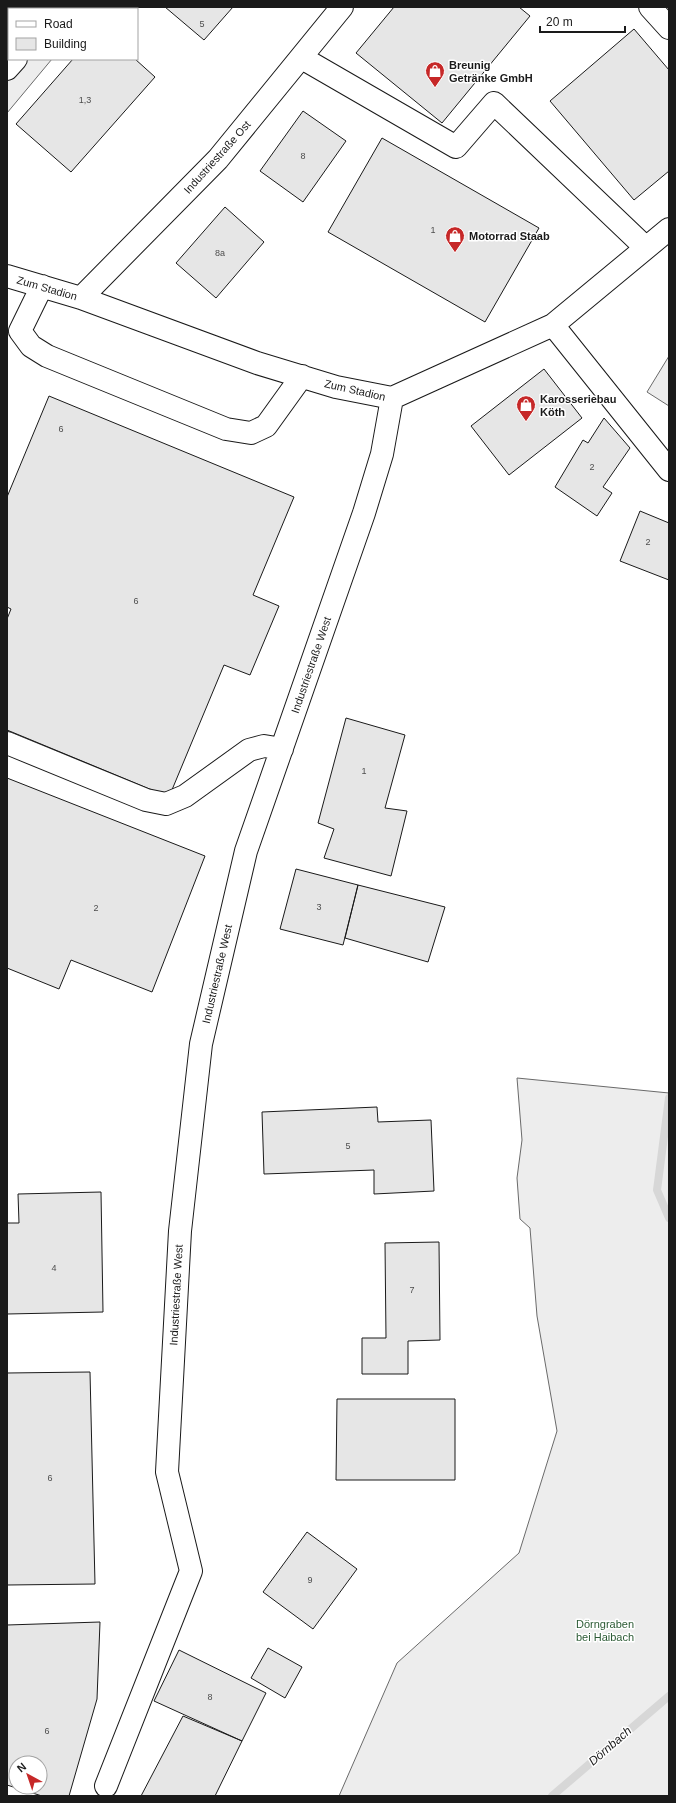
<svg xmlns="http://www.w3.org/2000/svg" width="676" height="1803" font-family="Arial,sans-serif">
	<rect width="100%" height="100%" fill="#fff"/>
	<path fill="#ededed" stroke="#6a6a6a" d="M 7,7 L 95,7 L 93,9 L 9,9 L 9,59 L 52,59 L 7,113 Z
		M 669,356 L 669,406 L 647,392 Z
		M 517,1078 L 669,1093 L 669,1796 L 339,1796 L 397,1663 L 519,1553 L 557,1431 L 537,1316 L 530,1228 L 520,1219 L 517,1178 L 522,1140 Z"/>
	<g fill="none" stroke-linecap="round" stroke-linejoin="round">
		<path stroke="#d7d7d7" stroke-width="8" d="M 669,1098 L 657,1190 L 669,1218
			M 552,1796 L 669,1696"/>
	</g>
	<path fill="#e6e6e6" stroke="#1a1a1a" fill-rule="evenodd" d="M 165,7 L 233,7 L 204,40 Z
		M 394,7 L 519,7 L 530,16 L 442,123 L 356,53 Z
		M 634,29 L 669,70 L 669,171 L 634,200 L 550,101 Z
		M 73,59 L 135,59 L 155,77 L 71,172 L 16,124 Z
		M 303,111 L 346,141 L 303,202 L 260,171 Z
		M 382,138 L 539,228 L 485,322 L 328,232 Z
		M 225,207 L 264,242 L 216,298 L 176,263 Z
		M 544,369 L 582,418 L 509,475 L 471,426 Z
		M 49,396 L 294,497 L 253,595 L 279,606 L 250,675 L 224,665 L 169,797 L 7,730 L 7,619 L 11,609 L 7,607 L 7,497 Z
		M 604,418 L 630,448 L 603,487 L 612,493 L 597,516 L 555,487 L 583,440 L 588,443 Z
		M 640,511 L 669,523 L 669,580 L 620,561 Z
		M 346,718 L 405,735 L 385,808 L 407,811 L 391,876 L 324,858 L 334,829 L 318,823 Z
		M 7,778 L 205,856 L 152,992 L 71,960 L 59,989 L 7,968 Z
		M 296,869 L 358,885 L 343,945 L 280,929 Z
		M 358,885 L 445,907 L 428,962 L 345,938 Z
		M 377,1107 L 378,1122 L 431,1120 L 434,1191 L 374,1194 L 374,1170 L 264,1174 L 262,1112 Z
		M 101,1192 L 103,1312 L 7,1314 L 7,1223 L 19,1223 L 18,1194 Z
		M 439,1242 L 440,1340 L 408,1341 L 408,1374 L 362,1374 L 362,1338 L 386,1338 L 385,1243 Z
		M 90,1372 L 95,1584 L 7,1585 L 7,1373 Z
		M 337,1399 L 455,1399 L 455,1480 L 336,1480 Z
		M 307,1532 L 357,1569 L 313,1629 L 263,1592 Z
		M 100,1622 L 97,1699 L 69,1796 L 42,1796 L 7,1785 L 7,1625 ZM 16,1763 L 40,1763 L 40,1787 L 16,1787 Z
		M 268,1648 L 302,1667 L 285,1698 L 251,1678 Z
		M 179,1650 L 266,1693 L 242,1741 L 154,1701 Z
		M 183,1716 L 242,1741 L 215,1796 L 141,1796 Z"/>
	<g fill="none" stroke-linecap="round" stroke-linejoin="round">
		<g stroke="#1a1a1a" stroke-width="24">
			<path id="minor" d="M 650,7 L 669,28
				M 59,9 L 60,7
				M 302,58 L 456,147 L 494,103 L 646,248
				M 7,69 L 16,59
				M 7,276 L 81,298 L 257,363 L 336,387 L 392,398 L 553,325 L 669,229
				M 42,286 L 20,331 L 31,346 L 47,356 L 226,429 L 251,433 L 266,426 L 302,376
				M 81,298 L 218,159 L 342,7
				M 553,325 L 669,470
				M 7,743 L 146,800 L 166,804 L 185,796 L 249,750 L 264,746 L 282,749
				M 106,1786 L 191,1571 L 167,1472 L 180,1231 L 201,1044 L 246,851 L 364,513 L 382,454 L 392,398"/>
		</g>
		<use href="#minor" stroke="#fff" stroke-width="22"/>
	</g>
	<defs>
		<g id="shop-pin" transform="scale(1)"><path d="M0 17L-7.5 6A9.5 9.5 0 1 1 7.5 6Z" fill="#c62828" stroke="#fff"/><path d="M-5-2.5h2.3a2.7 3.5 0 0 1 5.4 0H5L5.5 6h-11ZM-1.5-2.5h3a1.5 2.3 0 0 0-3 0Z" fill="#fff"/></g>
	</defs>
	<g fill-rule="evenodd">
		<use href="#shop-pin" x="435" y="71"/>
		<use href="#shop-pin" x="455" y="236"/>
		<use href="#shop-pin" x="526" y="405"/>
	</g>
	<g text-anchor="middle" stroke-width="3" stroke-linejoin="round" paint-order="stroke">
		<g font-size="9" fill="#4d4d4d">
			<text x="202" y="27">5</text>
			<text x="85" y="103">1,3</text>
			<text x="303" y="159">8</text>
			<text x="433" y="233">1</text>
			<text x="220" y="256">8a</text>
			<text x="61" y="432">6</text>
			<text x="592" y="470">2</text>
			<text x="648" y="545">2</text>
			<text x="136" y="604">6</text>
			<text x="364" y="774">1</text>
			<text x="319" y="910">3</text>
			<text x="96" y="911">2</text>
			<text x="348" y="1149">5</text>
			<text x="54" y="1271">4</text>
			<text x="412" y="1293">7</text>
			<text x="50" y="1481">6</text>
			<text x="310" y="1583">9</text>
			<text x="210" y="1700">8</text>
			<text x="47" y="1734">6</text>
		</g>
		<g font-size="11" font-weight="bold" fill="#1a1a1a" stroke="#fff" text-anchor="start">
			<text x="449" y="69">Breunig<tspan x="449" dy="13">Getränke GmbH</tspan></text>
			<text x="469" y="240">Motorrad Staab</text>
			<text x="540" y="403">Karosseriebau<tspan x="540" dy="13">Köth</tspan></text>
		</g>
		<g font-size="11" fill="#1a1a1a" stroke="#fff">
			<text transform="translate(217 157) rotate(-48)" y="4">Industriestraße Ost</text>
			<text transform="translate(47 288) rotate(16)" y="4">Zum Stadion</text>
			<text transform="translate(355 390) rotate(13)" y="4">Zum Stadion</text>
			<text transform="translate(311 665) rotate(-71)" y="4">Industriestraße West</text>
			<text transform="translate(217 974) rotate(-77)" y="4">Industriestraße West</text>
			<text transform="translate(176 1295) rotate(-87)" y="4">Industriestraße West</text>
		</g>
		<g font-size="11" fill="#2b5a34" stroke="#fff">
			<text x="605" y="1628">Dörngraben<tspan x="605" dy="13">bei Haibach</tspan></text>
		</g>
		<g font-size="12" font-style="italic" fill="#1a1a1a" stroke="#fff">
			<text transform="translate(610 1746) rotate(-41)" y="4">Dörnbach</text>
		</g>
	</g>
	<rect width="676" height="1803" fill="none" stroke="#1a1a1a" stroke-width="16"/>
	<rect x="8" y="8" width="130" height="52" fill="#ffffff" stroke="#a3a3a3"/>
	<rect x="16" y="21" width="20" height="6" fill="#ffffff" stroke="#a3a3a3"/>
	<text x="44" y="28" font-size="12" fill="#1a1a1a">Road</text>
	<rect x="16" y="38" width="20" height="12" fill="#e6e6e6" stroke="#a3a3a3"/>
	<text x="44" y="48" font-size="12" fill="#1a1a1a">Building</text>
	<g transform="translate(28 1775) rotate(320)"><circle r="19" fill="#ffffff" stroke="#a3a3a3"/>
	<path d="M0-3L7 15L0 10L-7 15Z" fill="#c62828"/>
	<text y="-6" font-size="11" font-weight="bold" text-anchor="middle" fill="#1a1a1a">N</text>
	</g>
	<path d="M540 26v6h85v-6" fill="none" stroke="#1a1a1a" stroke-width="2"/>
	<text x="546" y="26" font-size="12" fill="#1a1a1a" stroke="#ffffff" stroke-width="3" paint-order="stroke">20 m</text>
</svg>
